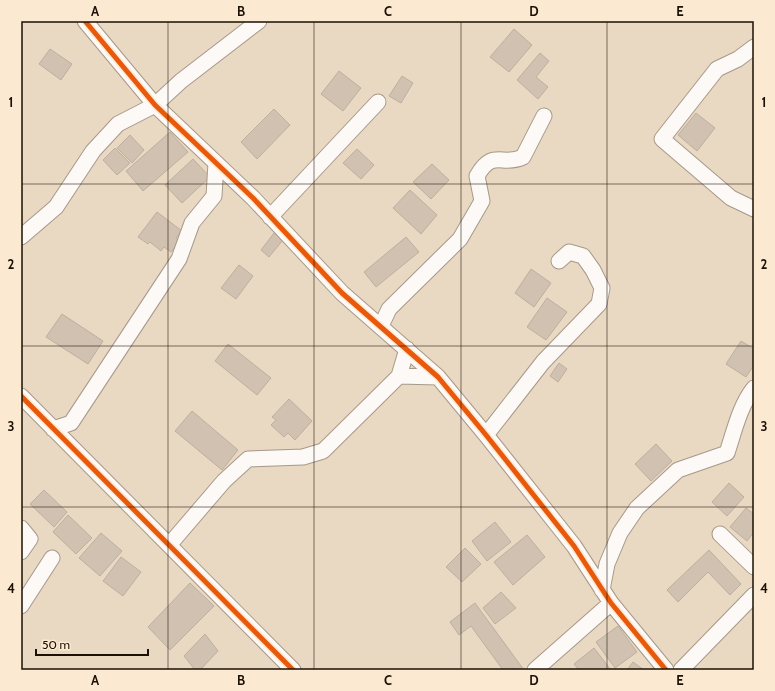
<svg xmlns="http://www.w3.org/2000/svg" width="775" height="691" font-family="Cabin,sans-serif">
	<rect width="100%" height="100%" fill="#e9d8c2"/>
	<path fill="#d0c1b1" stroke="#beae9f" d="M 514,29 L 532,45 L 509,72 L 490,57 Z
		M 50,49 L 72,64 L 61,80 L 39,64 Z
		M 540,53 L 549,61 L 536,77 L 548,87 L 538,99 L 517,80 Z
		M 339,71 L 361,88 L 343,111 L 321,94 Z
		M 402,76 L 413,83 L 401,103 L 389,96 Z
		M 274,109 L 290,125 L 257,159 L 241,142 Z
		M 696,113 L 715,128 L 697,151 L 678,135 Z
		M 170,132 L 188,152 L 143,191 L 126,171 Z
		M 130,135 L 144,150 L 132,163 L 117,148 Z
		M 115,148 L 130,163 L 117,175 L 103,160 Z
		M 357,149 L 374,165 L 361,179 L 343,163 Z
		M 193,159 L 210,177 L 182,203 L 165,185 Z
		M 432,164 L 449,180 L 431,199 L 413,182 Z
		M 410,190 L 437,215 L 421,234 L 393,208 Z
		M 157,212 L 182,231 L 176,238 L 180,241 L 171,252 L 164,247 L 161,251 L 150,242 L 148,244 L 138,237 Z
		M 274,233 L 283,240 L 269,257 L 261,250 Z
		M 406,237 L 419,252 L 376,287 L 364,272 Z
		M 239,265 L 253,276 L 236,299 L 221,288 Z
		M 531,269 L 551,283 L 534,307 L 515,293 Z
		M 547,298 L 567,312 L 546,340 L 527,327 Z
		M 62,314 L 103,341 L 88,364 L 46,337 Z
		M 741,341 L 754,349 L 754,365 L 746,377 L 726,364 Z
		M 228,344 L 271,378 L 257,395 L 215,361 Z
		M 559,363 L 567,369 L 558,382 L 550,376 Z
		M 289,399 L 312,421 L 295,440 L 288,433 L 284,437 L 271,425 L 276,420 L 272,417 Z
		M 192,411 L 238,450 L 222,470 L 175,431 Z
		M 656,444 L 672,461 L 651,481 L 635,464 Z
		M 729,483 L 744,497 L 727,516 L 712,502 Z
		M 44,490 L 67,512 L 54,527 L 30,504 Z
		M 746,508 L 754,514 L 754,532 L 747,541 L 730,527 Z
		M 68,515 L 92,538 L 76,554 L 53,532 Z
		M 495,522 L 511,542 L 487,561 L 472,541 Z
		M 101,533 L 122,551 L 100,576 L 79,558 Z
		M 527,535 L 545,557 L 513,585 L 494,562 Z
		M 465,548 L 481,564 L 462,582 L 446,567 Z
		M 709,550 L 741,584 L 730,595 L 708,572 L 678,602 L 667,590 Z
		M 121,557 L 141,572 L 123,596 L 103,581 Z
		M 190,583 L 214,606 L 170,650 L 148,627 Z
		M 501,592 L 516,608 L 495,624 L 483,608 Z
		M 475,603 L 524,670 L 503,670 L 471,626 L 459,635 L 450,622 Z
		M 618,626 L 637,652 L 615,668 L 596,642 Z
		M 205,634 L 218,651 L 200,670 L 195,670 L 184,656 Z
		M 594,648 L 611,670 L 579,670 L 574,664 Z
		M 633,662 L 644,670 L 627,670 Z"/>
	<g fill="none" stroke-linecap="round" stroke-linejoin="round">
		<g stroke="#a69989" stroke-width="17">
			<path id="minor" d="M 85,21 L 155,105 L 253,198 L 342,293 L 438,377 L 486,435 L 574,546 L 611,603 L 666,670
				M 754,47 L 738,59 L 717,69 L 662,139 L 731,198 L 754,209
				M 270,217 L 378,102
				M 21,237 L 56,207 L 93,151 L 118,124 L 155,105 L 181,81 L 259,21
				M 381,326 L 389,309 L 460,239 L 482,201 L 477,176 C 493,148 502,167 523,157 L 544,116
				M 399,376 L 438,377
				M 21,396 L 293,670
				M 53,429 L 71,423 L 179,259 L 192,223 L 214,196 L 216,163
				M 486,435 L 543,362 L 599,304 L 602,288 L 593,270 L 583,256 L 569,252 L 559,261
				M 21,528 L 30,539 L 21,552
				M 720,534 L 754,567
				M 170,544 L 224,481 L 248,459 L 303,457 L 323,451 L 399,376 L 407,349
				M 602,590 L 607,564 L 620,533 L 637,508 L 678,470 L 727,453 C 734,432 740,405 754,388
				M 21,606 L 52,558
				M 535,670 L 611,603
				M 681,670 L 754,595"/>
		</g>
		<use href="#minor" stroke="#fcf9f6" stroke-width="15"/>
		<g stroke="#fce9d2" stroke-width="8">
			<path id="cycleway" d="M 85,21 L 155,105 L 253,198 L 342,293 L 438,377 L 486,435 L 574,546 L 611,603 L 666,670
				M 21,396 L 293,670"/>
		</g>
		<use href="#cycleway" stroke="#e8590c" stroke-width="5"/>
	</g>
	<path fill="none" stroke="#1a1003" stroke-width="1" stroke-opacity="0.55" d="M 168,21 L 168,670M 314,21 L 314,670M 461,21 L 461,670M 607,21 L 607,670M 21,184 L 754,184M 21,346 L 754,346M 21,507 L 754,507"/>
	<rect width="775" height="691" fill="none" stroke="#fce9d2" stroke-width="44"/>
	<path d="M36 649v6h112v-6" fill="none" stroke="#1a1003" stroke-width="2"/>
	<text x="42" y="649" font-size="12" fill="#1a1003" stroke="#fce9d2" stroke-width="3" paint-order="stroke">50 m</text>
	<rect x="22" y="22" width="731" height="647" fill="none" stroke="#1a1003" stroke-width="1.5"/>
	<g font-size="13" text-anchor="middle" font-weight="bold" fill="#1a1003">
		<text x="95" y="16">A</text>
		<text x="241" y="16">B</text>
		<text x="388" y="16">C</text>
		<text x="534" y="16">D</text>
		<text x="680" y="16">E</text>
		<text x="11" y="107">1</text>
		<text x="764" y="107">1</text>
		<text x="11" y="269">2</text>
		<text x="764" y="269">2</text>
		<text x="11" y="431">3</text>
		<text x="764" y="431">3</text>
		<text x="11" y="593">4</text>
		<text x="764" y="593">4</text>
		<text x="95" y="685">A</text>
		<text x="241" y="685">B</text>
		<text x="388" y="685">C</text>
		<text x="534" y="685">D</text>
		<text x="680" y="685">E</text>
	</g>
</svg>
